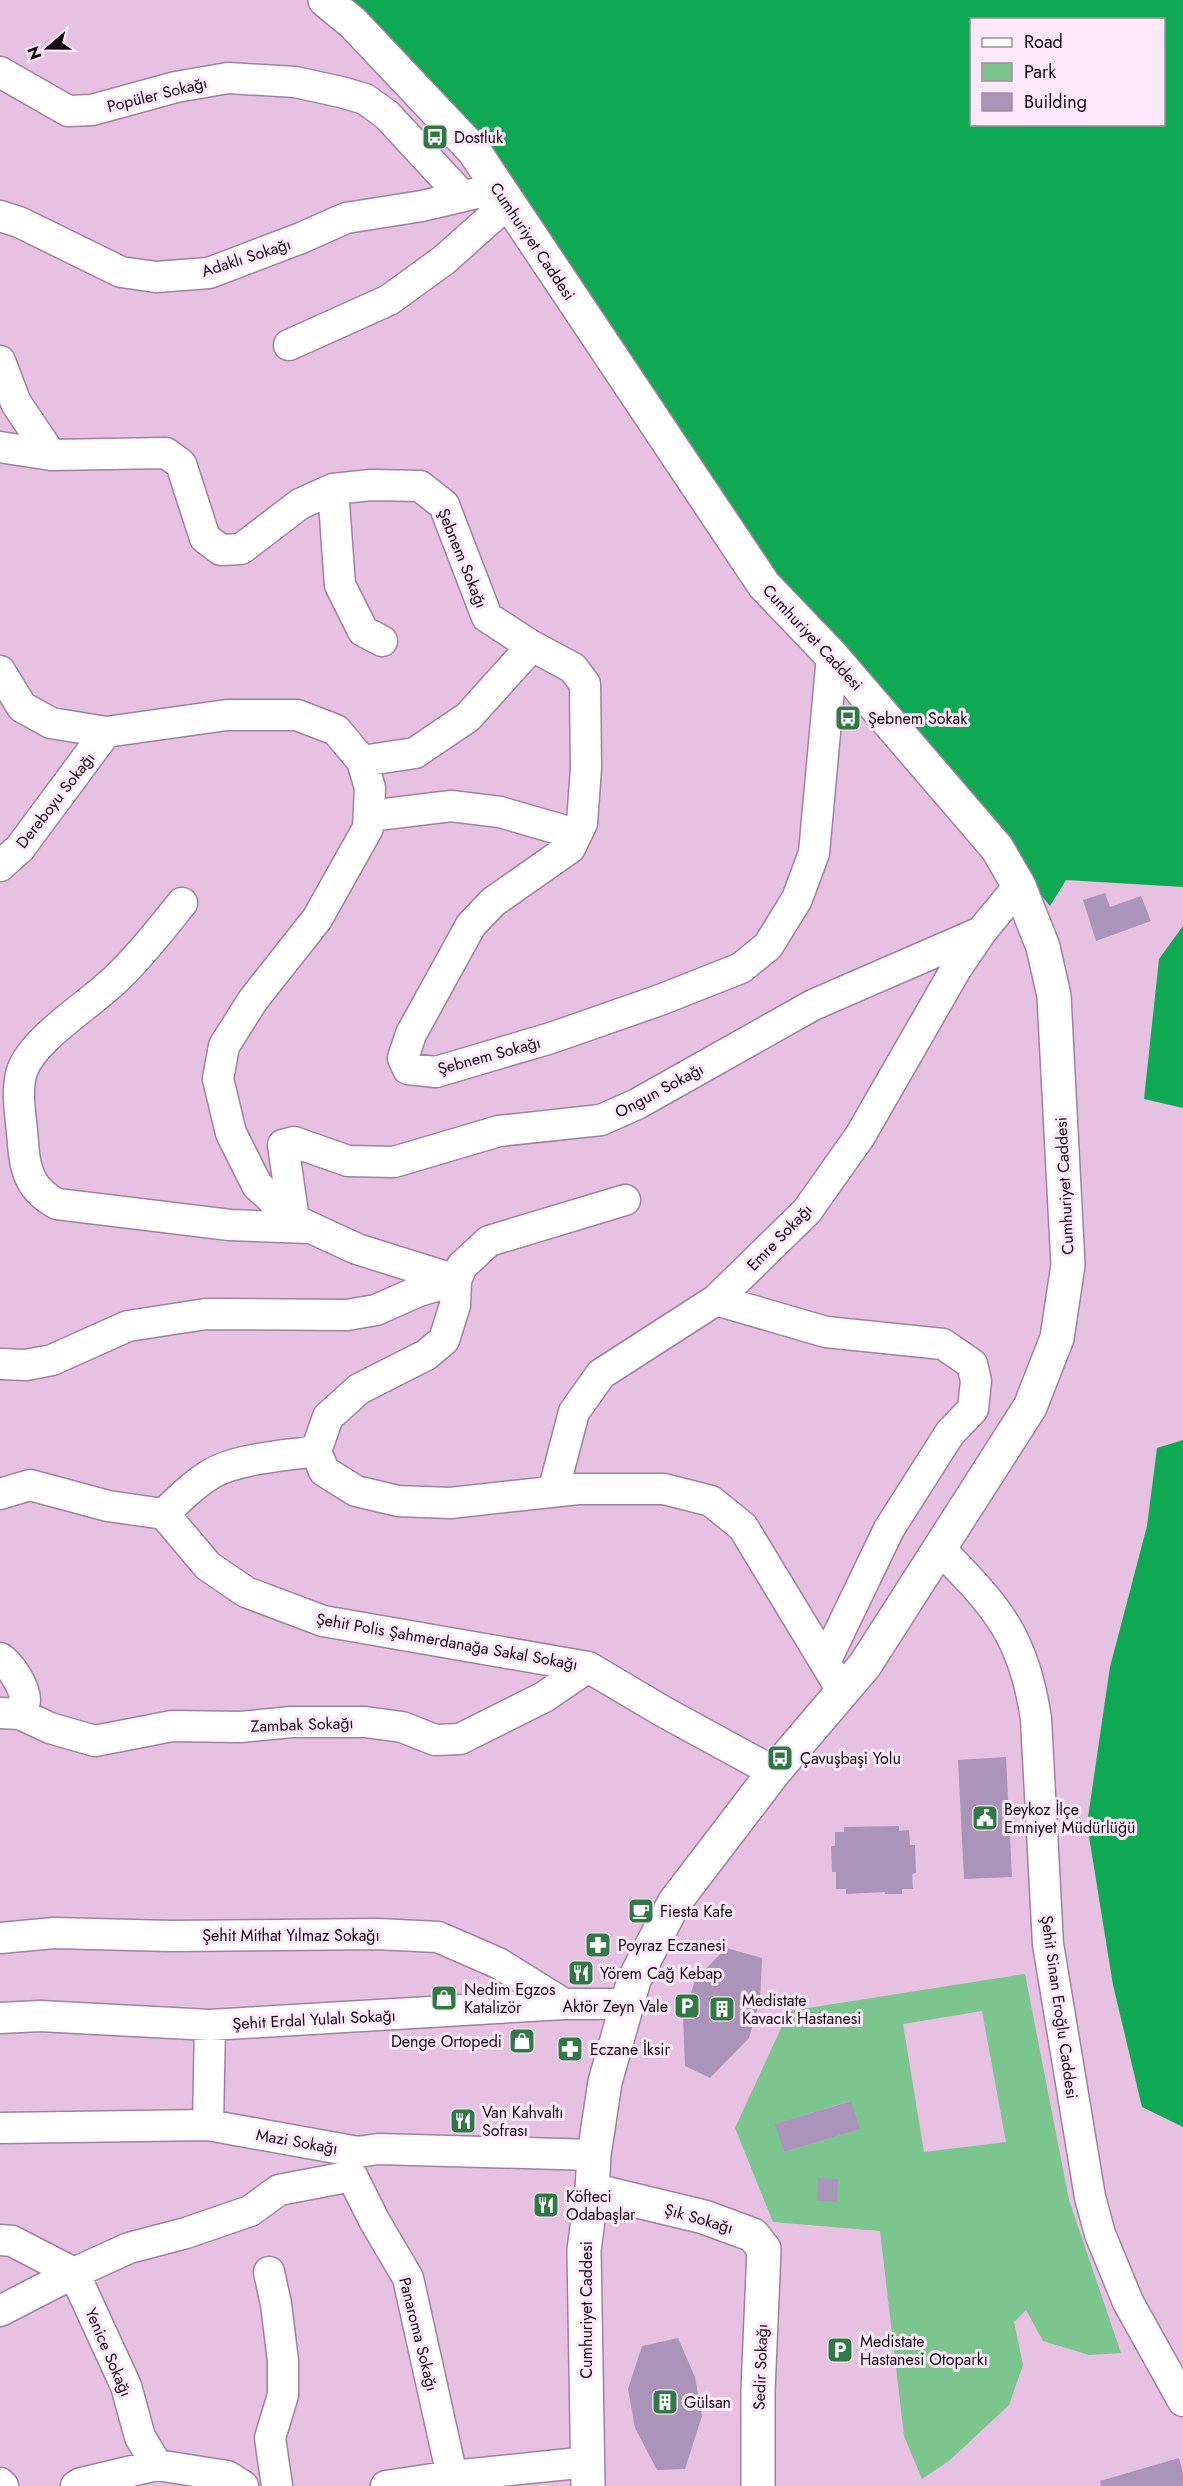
<svg xmlns="http://www.w3.org/2000/svg" width="1183" height="2486" font-family="Jost,sans-serif">
	<rect width="100%" height="100%" fill="#e6c1e1"/>
	<path fill="#7cc58e" fill-rule="evenodd" d="M 1025,1974 L 1069,2200 L 1121,2353 L 1089,2355 L 1043,2341 L 1026,2310 L 1014,2322 L 1023,2365 L 1009,2405 L 950,2460 L 922,2479 L 904,2436 L 880,2231 L 773,2222 L 735,2128 L 789,2011 ZM 982,2011 L 1006,2142 L 924,2152 L 903,2024 ZM 850,2101 L 859,2129 L 784,2152 L 776,2124 Z"/>
	<path fill="#10a953" fill-rule="evenodd" d="M 349,0 L 1183,0 L 1183,887 L 1066,880 L 1050,906 L 889,706 L 765,570 ZM 972,20 L 1164,20 L 1164,124 L 972,124 Z
		M 1183,926 L 1183,1108 L 1144,1099 L 1159,959 Z
		M 1183,1440 L 1183,2127 L 1142,2107 L 1113,1985 L 1087,1824 L 1110,1667 L 1147,1526 L 1157,1448 Z"/>
	<path fill="#aa94ba" d="M 1105,893 L 1110,907 L 1141,896 L 1151,921 L 1096,941 L 1083,900 Z
		M 1006,1757 L 1012,1877 L 964,1879 L 958,1760 Z
		M 899,1826 L 899,1831 L 909,1830 L 910,1845 L 915,1845 L 916,1873 L 912,1874 L 913,1889 L 902,1889 L 902,1894 L 885,1894 L 885,1892 L 846,1894 L 846,1889 L 836,1889 L 836,1872 L 832,1872 L 831,1846 L 835,1846 L 835,1832 L 844,1832 L 844,1827 Z
		M 726,1948 L 762,1958 L 760,2000 L 749,2038 L 710,2078 L 685,2066 L 683,2018 L 695,1980 Z
		M 851,2101 L 860,2129 L 784,2152 L 775,2124 Z
		M 818,2178 L 838,2179 L 837,2202 L 817,2201 Z
		M 678,2338 L 695,2377 L 702,2416 L 685,2469 L 657,2470 L 635,2428 L 628,2389 L 642,2346 Z
		M 1179,2458 L 1183,2473 L 1183,2486 L 1101,2486 L 1100,2481 Z"/>
	<g fill="none" stroke-linecap="round" stroke-linejoin="round">
		<g stroke="#a3809f" stroke-width="33">
			<path id="minor" d="M 0,72 L 68,111 L 92,110 L 176,87 L 228,78 L 295,82 L 341,92 L 365,99 L 387,115 L 462,196
				M 0,216 L 19,222 L 121,272 L 156,277 L 209,273 L 301,238 L 346,218 L 422,206 L 498,188
				M 289,345 L 389,300 L 444,260 L 508,203
				M 0,361 L 16,403 L 51,455
				M 0,447 L 51,455 L 166,453 L 181,464 L 205,538 L 221,550 L 241,549 L 300,504 L 333,489 L 371,485 L 420,486 L 444,505 L 487,617 L 532,646 L 573,668 L 585,684 L 586,768 L 582,823 L 570,848 L 493,902 L 471,925 L 411,1034 L 403,1058 L 408,1069 L 436,1072 L 551,1038 L 660,1000 L 741,968 L 768,946 L 797,899 L 814,853 L 832,656
				M 333,489 L 340,585 L 363,631 L 382,641
				M 0,671 L 22,707 L 51,723 L 106,732 L 227,715 L 297,715 L 336,730 L 362,761 L 370,788 L 368,828 L 317,919 L 253,1000 L 224,1046 L 218,1079 L 231,1133 L 257,1185 L 294,1220 L 357,1249 L 456,1280
				M 362,761 L 415,753 L 468,717 L 532,646
				M 369,816 L 451,806 L 500,812 L 576,834
				M 0,866 L 20,848 L 106,732
				M 182,903 C 162,928 142,954 119,976 C 93,1003 34,1037 22,1071 C 15,1093 22,1122 23,1144 C 25,1172 31,1190 57,1204 L 230,1225 L 310,1228
				M 625,1200 L 489,1241 L 462,1266 L 456,1280 L 455,1305 L 444,1340 L 426,1355 L 359,1389 L 328,1417 L 316,1451 L 324,1471 L 356,1491 L 398,1501 L 450,1503 L 578,1489 L 664,1489 L 711,1501 L 743,1527 L 843,1692
				M 294,1220 L 283,1145 L 294,1142 L 348,1161 L 394,1162 L 499,1131 L 601,1120 L 637,1104 L 813,1005 L 981,932
				M 716,1300 L 826,1332 L 943,1344 L 972,1364 L 976,1381 L 973,1409 L 950,1433 L 889,1529 L 825,1662
				M 0,1364 L 26,1365 L 52,1360 L 128,1326 L 206,1314 L 347,1315 L 376,1310 L 419,1291 L 456,1280
				M 553,1492 L 574,1412 L 601,1374 L 716,1300 L 807,1211 L 860,1136 L 956,969 L 981,932 L 1019,886
				M 0,1494 L 30,1485 L 108,1506 L 164,1514 C 178,1500 193,1485 211,1474 C 238,1458 285,1456 316,1451
				M 164,1514 L 208,1566 L 246,1592 L 323,1621 L 588,1667 L 664,1712 L 774,1772
				M 940,1549 C 997,1607 1024,1636 1036,1719 L 1048,1944 L 1090,2197 L 1100,2234 L 1128,2302 L 1183,2401
				M 0,1658 C 10,1664 25,1687 25,1700 C 25,1704 22,1710 20,1714
				M 0,1713 L 20,1714 L 50,1728 L 95,1741 L 172,1726 L 240,1727 L 292,1722 L 365,1722 L 402,1727 L 435,1740 L 460,1739 L 544,1697 L 588,1667
				M 0,1938 L 54,1933 L 171,1936 L 377,1934 L 438,1937 L 498,1963 L 564,2004
				M 0,2018 L 40,2016 L 210,2025 L 564,2004 L 627,2004
				M 208,2125 L 210,2025
				M 0,2128 L 208,2125 L 358,2152 L 378,2149 L 594,2155
				M 0,2240 L 12,2241 L 74,2273
				M 269,2272 L 276,2304 L 283,2361 L 283,2395 L 270,2438 L 277,2486
				M 74,2273 L 126,2386 L 140,2437 L 157,2465
				M 0,2311 L 74,2273 L 129,2248 L 186,2233 L 250,2211 L 279,2190 L 352,2176 L 374,2220 L 408,2278 L 452,2476
				M 0,2483 L 3,2486
				M 76,2486 L 81,2483 L 157,2465 L 227,2476 L 243,2486
				M 386,2486 L 452,2476 L 588,2462"/>
		</g>
		<g stroke="#a3809f" stroke-width="36">
			<path id="major" d="M 325,0 L 353,23 L 474,151 L 764,585 L 832,656 L 997,848 L 1019,886 L 1043,947 L 1054,996 L 1068,1265 L 1057,1338 L 1030,1407 L 865,1665 L 774,1772 L 674,1903 L 634,1980 L 605,2082 L 594,2155 L 592,2190 L 584,2250 L 588,2486
				M 592,2190 L 704,2217 L 753,2235 L 764,2249 L 758,2391 L 758,2486"/>
		</g>
		<use href="#minor" stroke="#fff" stroke-width="30"/>
		<use href="#major" stroke="#fff" stroke-width="33"/>
	</g>
	<defs>
		<g id="bus-square" transform="scale(1.35)"><rect x="-9" y="-9" width="18" height="18" rx="4" fill="#307946" stroke="#fce8f9"/><path d="M-5-6H5V4H4V6H2V4H-2V6H-4V4H-5ZM-3.5-4V0h7V-4ZM-3.5 1.2v1.5H-2V1.2ZM2 1.2v1.5H3.5V1.2Z" fill="#fff"/></g>
		<g id="civic-square" transform="scale(1.35)"><rect x="-9" y="-9" width="18" height="18" rx="4" fill="#307946" stroke="#fce8f9"/><path d="M-.6-6.5H3V-4.5H.6V-3L4-1V1h2V6H-6V1h2V-1L-.6-3ZM-1.2 2.5V6h2.4V2.5Z" fill="#fff"/></g>
		<g id="cafe-square" transform="scale(1.35)"><rect x="-9" y="-9" width="18" height="18" rx="4" fill="#307946" stroke="#fce8f9"/><path d="M-5.5-4.5H6V0H3Q3 3.5 0 3.5H-2.5Q-5.5 3.5-5.5 0ZM3-3.2v2h1.7v-2ZM-6 4.5H4V6H-6Z" fill="#fff"/></g>
		<g id="pharmacy-square" transform="scale(1.35)"><rect x="-9" y="-9" width="18" height="18" rx="4" fill="#307946" stroke="#fce8f9"/><path d="M-2-6h4v4h4v4h-4v4h-4v-4h-4v-4h4Z" fill="#fff"/></g>
		<g id="restaurant-square" transform="scale(1.35)"><rect x="-9" y="-9" width="18" height="18" rx="4" fill="#307946" stroke="#fce8f9"/><path d="M-5-6h1v4h1v-4h1v4h1v-4h1v5L-1.5 .5V6h-2V.5L-5-1ZM5-6V6H3V1.5H1.5Q1.5-4 5-6Z" fill="#fff"/></g>
		<g id="shop-square" transform="scale(1.35)"><rect x="-9" y="-9" width="18" height="18" rx="4" fill="#307946" stroke="#fce8f9"/><path d="M-5-2.5h2.3a2.7 3.5 0 0 1 5.4 0H5L5.5 6h-11ZM-1.5-2.5h3a1.5 2.3 0 0 0-3 0Z" fill="#fff"/></g>
		<g id="parking-square" transform="scale(1.35)"><rect x="-9" y="-9" width="18" height="18" rx="4" fill="#307946" stroke="#fce8f9"/><path d="M-3.5-5.5H1a3.5 3.5 0 0 1 0 7H-1V5.5H-3.5ZM-1-3.4V-.6H.8a1.4 1.4 0 0 0 0-2.8Z" fill="#fff"/></g>
		<g id="building-square" transform="scale(1.35)"><rect x="-9" y="-9" width="18" height="18" rx="4" fill="#307946" stroke="#fce8f9"/><path d="M-4-6H4V6H1V3H-1V6H-4ZM-2.5-4.3h1.7v1.8h-1.7ZM.8-4.3h1.7v1.8H.8ZM-2.5-1h1.7V.8h-1.7ZM.8-1h1.7V.8H.8Z" fill="#fff"/></g>
	</defs>
	<g fill-rule="evenodd">
		<use href="#bus-square" x="435" y="137"/>
		<use href="#bus-square" x="848" y="718"/>
		<use href="#bus-square" x="780" y="1758"/>
		<use href="#civic-square" x="985" y="1818"/>
		<use href="#cafe-square" x="641" y="1911"/>
		<use href="#pharmacy-square" x="598" y="1945"/>
		<use href="#restaurant-square" x="581" y="1973"/>
		<use href="#shop-square" x="444" y="1998"/>
		<use href="#parking-square" x="687" y="2006"/>
		<use href="#building-square" x="722" y="2009"/>
		<use href="#shop-square" x="522" y="2041"/>
		<use href="#pharmacy-square" x="570" y="2049"/>
		<use href="#restaurant-square" x="463" y="2121"/>
		<use href="#restaurant-square" x="546" y="2205"/>
		<use href="#parking-square" x="840" y="2350"/>
		<use href="#building-square" x="665" y="2402"/>
	</g>
	<g text-anchor="middle" stroke-width="6" stroke-linejoin="round" paint-order="stroke">
		<g font-size="16" fill="#130711" stroke="#fce8f9">
			<text transform="translate(157 94) rotate(-14)" y="6">Popüler Sokağı</text>
			<text transform="translate(533 241) rotate(56)" y="6">Cumhuriyet Caddesi</text>
			<text transform="translate(246 257) rotate(-18)" y="6">Adaklı Sokağı</text>
			<text transform="translate(463 558) rotate(68)" y="6">Şebnem Sokağı</text>
			<text transform="translate(813 637) rotate(47)" y="6">Cumhuriyet Caddesi</text>
			<text transform="translate(55 800) rotate(-52)" y="6">Dereboyu Sokağı</text>
			<text transform="translate(489 1055) rotate(-15)" y="6">Şebnem Sokağı</text>
			<text transform="translate(659 1090) rotate(-28)" y="6">Ongun Sokağı</text>
			<text transform="translate(1064 1186) rotate(-93)" y="6">Cumhuriyet Caddesi</text>
			<text transform="translate(779 1237) rotate(-46)" y="6">Emre Sokağı</text>
			<text transform="translate(447 1641) rotate(10)" y="6">Şehit Polis Şahmerdanağa Sakal Sokağı</text>
			<text transform="translate(302 1724) rotate(-2)" y="6">Zambak Sokağı</text>
			<text x="291" y="1941">Şehit Mithat Yılmaz Sokağı</text>
			<text transform="translate(1060 2007) rotate(82)" y="6">Şehit Sinan Eroğlu Caddesi</text>
			<text transform="translate(314 2019) rotate(-3)" y="6">Şehit Erdal Yulalı Sokağı</text>
			<text transform="translate(297 2141) rotate(10)" y="6">Mazi Sokağı</text>
			<text transform="translate(699 2218) rotate(16)" y="6">Şık Sokağı</text>
			<text transform="translate(586 2310) rotate(-90)" y="6">Cumhuriyet Caddesi</text>
			<text transform="translate(419 2334) rotate(76)" y="6">Panaroma Sokağı</text>
			<text transform="translate(109 2352) rotate(67)" y="6">Yenice Sokağı</text>
			<text transform="translate(760 2367) rotate(-88)" y="6">Sedir Sokağı</text>
		</g>
		<g font-size="16" fill="#130711" stroke="#fce8f9" text-anchor="start">
			<text x="454" y="143">Dostluk</text>
			<text x="868" y="724">Şebnem Sokak</text>
			<text x="800" y="1764">Çavuşbaşi Yolu</text>
			<text x="1004" y="1815">Beykoz İlçe<tspan x="1004" dy="18">Emniyet Müdürlüğü</tspan></text>
			<text x="660" y="1917">Fiesta Kafe</text>
			<text x="618" y="1951">Poyraz Eczanesi</text>
			<text x="600" y="1979">Yörem Cağ Kebap</text>
			<text x="464" y="1995">Nedim Egzos<tspan x="464" dy="18">Katalizör</tspan></text>
			<text x="742" y="2006">Medistate<tspan x="742" dy="18">Kavacık Hastanesi</tspan></text>
			<text x="668" y="2012" text-anchor="end">Aktör Zeyn Vale</text>
			<text x="502" y="2047" text-anchor="end">Denge Ortopedi</text>
			<text x="590" y="2055">Eczane İksir</text>
			<text x="482" y="2118">Van Kahvaltı<tspan x="482" dy="18">Sofrası</tspan></text>
			<text x="566" y="2202">Köfteci<tspan x="566" dy="18">Odabaşlar</tspan></text>
			<text x="860" y="2347">Medistate<tspan x="860" dy="18">Hastanesi Otoparkı</tspan></text>
			<text x="684" y="2408">Gülsan</text>
		</g>
	</g>
	<rect x="970" y="18" width="195" height="108" fill="#fce8f9" stroke="#9f8e9c" stroke-width="1.5"/>
	<rect x="982" y="38" width="30" height="9" fill="#ffffff" stroke="#9f8e9c" stroke-width="1.5"/>
	<text x="1024" y="48" font-size="18" fill="#130711">Road</text>
	<rect x="982" y="63" width="30" height="18" fill="#7cc58e" stroke="#9f8e9c" stroke-width="1.5"/>
	<text x="1024" y="78" font-size="18" fill="#130711">Park</text>
	<rect x="982" y="93" width="30" height="18" fill="#aa94ba" stroke="#9f8e9c" stroke-width="1.5"/>
	<text x="1024" y="108" font-size="18" fill="#130711">Building</text>
	<g transform="translate(48 48) rotate(250)" stroke="#fce8f9" stroke-width="4.5" paint-order="stroke">
	<path d="M0-4.5L10 22L0 15L-10 22Z" fill="#130711"/>
	<text y="-9" font-size="16" font-weight="bold" text-anchor="middle" fill="#130711">N</text>
	</g>
</svg>
